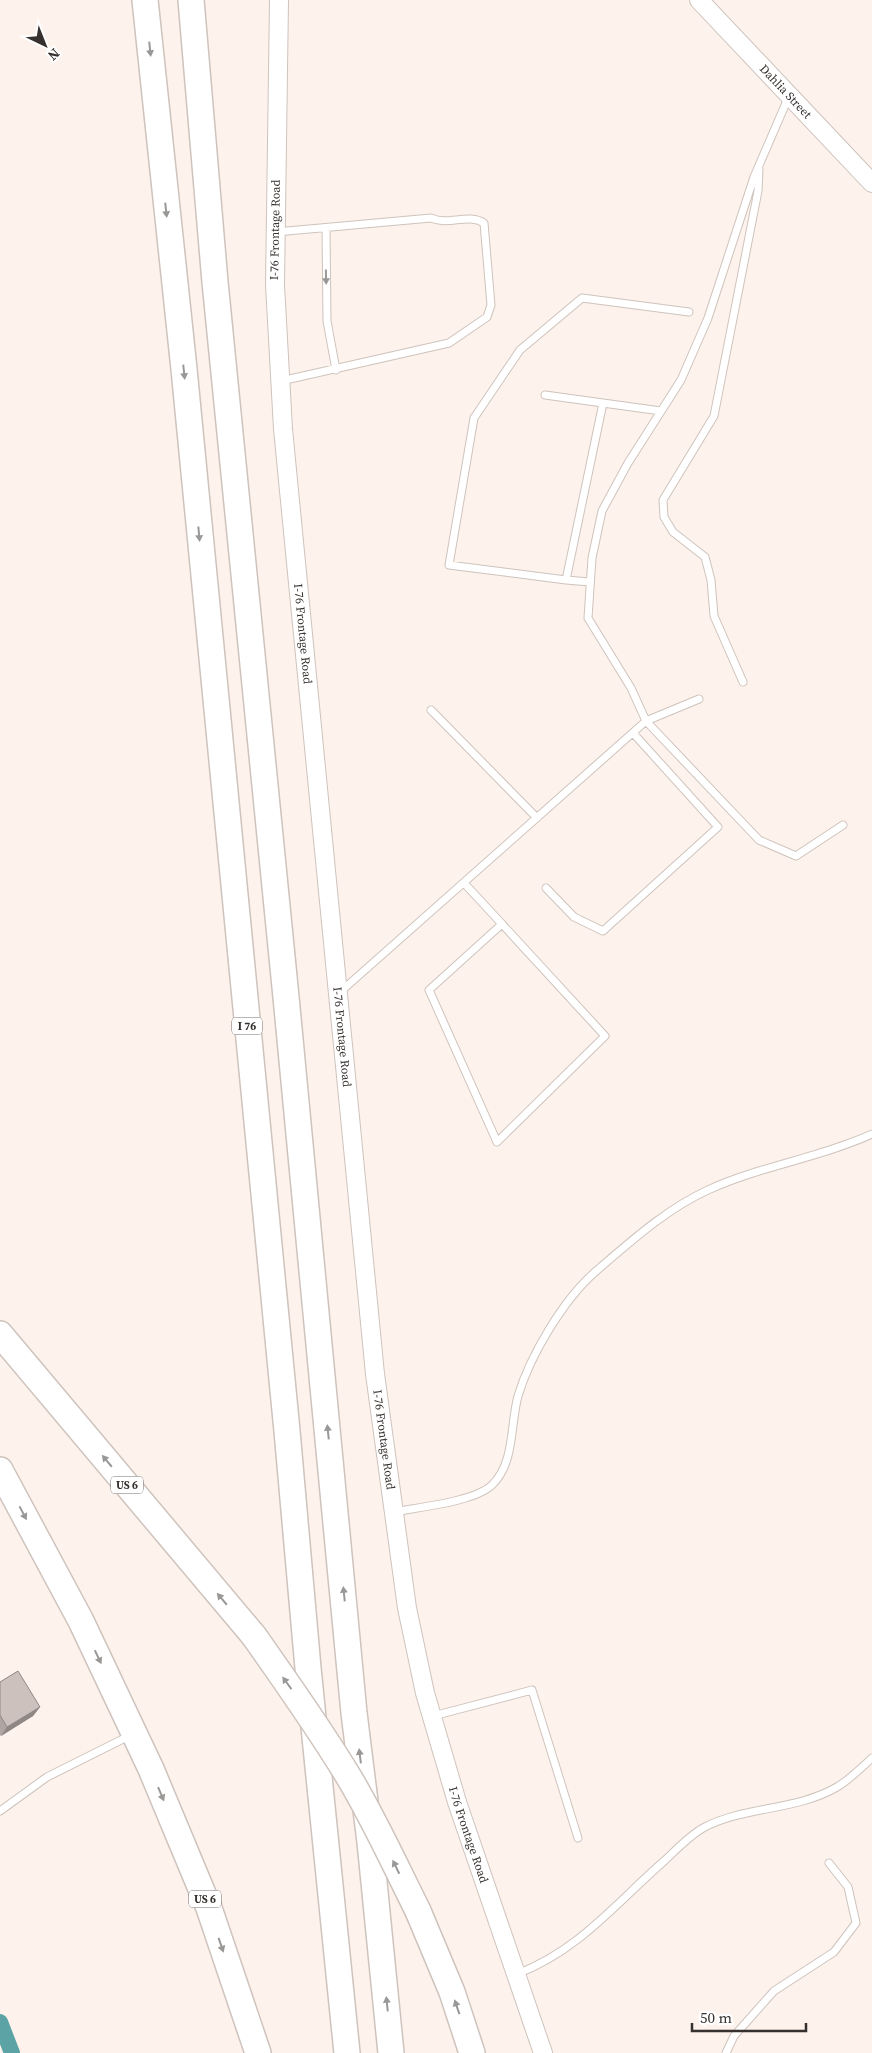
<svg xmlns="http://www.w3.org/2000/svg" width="872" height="2053" font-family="'Source Serif 4',serif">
	<rect width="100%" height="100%" fill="#fef2ec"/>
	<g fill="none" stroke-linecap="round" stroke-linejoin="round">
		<path stroke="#5ca3a5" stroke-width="16" d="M 0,2022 L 12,2053"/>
		<g stroke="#cec3bd" stroke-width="9">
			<path id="service" d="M 326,228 L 327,321 L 336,370
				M 276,232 L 431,218 C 448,226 468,213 484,223 L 491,305 L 487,317 L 449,343 L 281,381
				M 545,395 L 661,411
				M 603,403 L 566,580 L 449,565 L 474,418 L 520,350 L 582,298 L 689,312
				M 566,580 L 590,582
				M 743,682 L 714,616 L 711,580 L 705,557 L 673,532 L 664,517 L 663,500 L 714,416 L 758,191 L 759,169
				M 699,699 L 646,721 L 759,840 L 796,856 L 843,825
				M 431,710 L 537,818
				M 464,883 L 502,924 L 429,990 L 497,1142 L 605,1036 L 502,924
				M 546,888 L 574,917 L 603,931 L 718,827 L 633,733
				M 339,993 L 646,721 L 631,688 L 588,618 L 592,558 L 602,511 L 628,463 L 681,380 L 708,318 L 754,177 L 789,96
				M 394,1512 C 419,1507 474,1502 492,1485 C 515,1463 510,1425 518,1396 C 530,1356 563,1300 595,1272 C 629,1243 666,1209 708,1190 C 760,1166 819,1158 872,1134
				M 433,1716 L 532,1690 L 578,1838
				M 0,1811 L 47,1777 L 131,1735
				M 517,1974 C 579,1950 614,1905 663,1862 C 675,1851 689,1836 703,1828 C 744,1806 796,1811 837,1787 C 849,1780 861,1768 872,1758
				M 726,2053 L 734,2036 L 774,1991 L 834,1952 L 856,1923 L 848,1887 L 829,1863"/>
		</g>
		<g stroke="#cec3bd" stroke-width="20">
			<g id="tertiary">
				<path id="s1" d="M 279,0 L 275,285 L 283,429 L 375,1374 L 407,1608 L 425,1693 L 457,1802 L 543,2053"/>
				<path id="s2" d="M 699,0 L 872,183"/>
			</g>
		</g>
		<g stroke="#cec3bd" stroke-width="28">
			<path id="motorway" d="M 145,0 L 184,369 L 287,1431 L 308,1668 L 347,2053
				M 191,0 L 215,282 L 286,997 L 354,1713 L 370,1842 L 391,2053
				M 0,1334 L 254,1636
				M 0,1470 L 81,1621 L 151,1769 L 209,1908 L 258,2053
				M 418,1911 L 452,1992 L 472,2053"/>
		</g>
		<use href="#service" stroke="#fff" stroke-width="7"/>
		<use href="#tertiary" stroke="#fff" stroke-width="18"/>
		<use href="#motorway" stroke="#fff" stroke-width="25"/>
		<g stroke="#cec3bd" stroke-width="28" stroke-linecap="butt">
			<path id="motorway-bridge" d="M 254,1636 C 287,1683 320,1729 350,1779 C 375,1821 396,1867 418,1911"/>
		</g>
		<use href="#motorway-bridge" stroke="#fff" stroke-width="25"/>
	</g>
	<path fill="#afa6a2" d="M 0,1682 L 40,1707 L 33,1716 L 1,1736 L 0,1735 Z"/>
	<path fill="#8f8784" d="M 40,1707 L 33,1716 L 1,1736 L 7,1727 Z"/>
	<path fill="#ccc1bc" stroke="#8f8784" d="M 18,1671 L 40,1707 L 7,1727 L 0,1715 L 0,1682 Z"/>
	<defs><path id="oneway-solid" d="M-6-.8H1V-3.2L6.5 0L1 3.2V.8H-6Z" transform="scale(1.25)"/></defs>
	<g fill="#9a9897">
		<use href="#oneway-solid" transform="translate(150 49) rotate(84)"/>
		<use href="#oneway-solid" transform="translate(166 210) rotate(84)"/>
		<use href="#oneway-solid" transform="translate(326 277) rotate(89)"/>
		<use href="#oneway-solid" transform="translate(184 372) rotate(84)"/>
		<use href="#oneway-solid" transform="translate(199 534) rotate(85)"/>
		<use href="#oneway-solid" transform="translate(328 1432) rotate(-96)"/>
		<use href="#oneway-solid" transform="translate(107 1461) rotate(-130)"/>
		<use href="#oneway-solid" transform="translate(23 1513) rotate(62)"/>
		<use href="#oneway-solid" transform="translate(344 1594) rotate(-96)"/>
		<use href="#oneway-solid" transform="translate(222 1599) rotate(-130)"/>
		<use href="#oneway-solid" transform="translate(98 1657) rotate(65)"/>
		<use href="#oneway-solid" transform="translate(287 1683) rotate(-126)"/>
		<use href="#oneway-solid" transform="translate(360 1756) rotate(-97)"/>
		<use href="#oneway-solid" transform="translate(161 1794) rotate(67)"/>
		<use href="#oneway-solid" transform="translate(396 1867) rotate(-116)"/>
		<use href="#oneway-solid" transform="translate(221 1945) rotate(71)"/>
		<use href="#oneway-solid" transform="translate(387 2004) rotate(-96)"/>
		<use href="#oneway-solid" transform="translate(457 2007) rotate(-109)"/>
	</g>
	<g text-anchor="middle" stroke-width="4.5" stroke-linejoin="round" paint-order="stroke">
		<g fill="#fff" stroke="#726f6d" stroke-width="1">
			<rect x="232" y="1017.5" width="30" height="17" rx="4"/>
			<rect x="111" y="1476.5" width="32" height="17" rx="4"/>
			<rect x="189" y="1890.5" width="32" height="17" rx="4"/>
		</g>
		<g font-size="11" font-weight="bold" fill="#36312f">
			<text x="247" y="1030">I 76</text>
			<text x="127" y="1489">US 6</text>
			<text x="205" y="1903">US 6</text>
		</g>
		<g font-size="12" fill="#36312f" stroke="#fff">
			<text dy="4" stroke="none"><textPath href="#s2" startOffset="126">Dahlia Street</textPath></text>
			<text transform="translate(275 230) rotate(-89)" y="4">I-76 Frontage Road</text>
			<text dy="4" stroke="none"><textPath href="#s1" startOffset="635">I-76 Frontage Road</textPath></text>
			<text dy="4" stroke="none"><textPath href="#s1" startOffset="1040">I-76 Frontage Road</textPath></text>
			<text dy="4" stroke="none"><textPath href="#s1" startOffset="1445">I-76 Frontage Road</textPath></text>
			<text dy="4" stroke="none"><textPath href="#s1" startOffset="1850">I-76 Frontage Road</textPath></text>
		</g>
	</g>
	<g transform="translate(45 45) rotate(137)" stroke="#ffffff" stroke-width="4" paint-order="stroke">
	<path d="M0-4L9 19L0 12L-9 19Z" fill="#36312f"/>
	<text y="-8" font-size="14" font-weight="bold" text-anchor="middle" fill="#36312f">N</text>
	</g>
	<path d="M692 2023v8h114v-8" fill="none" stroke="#36312f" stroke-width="2.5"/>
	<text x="700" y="2023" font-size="15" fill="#36312f" stroke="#ffffff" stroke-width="4" paint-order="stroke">50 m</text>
</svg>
